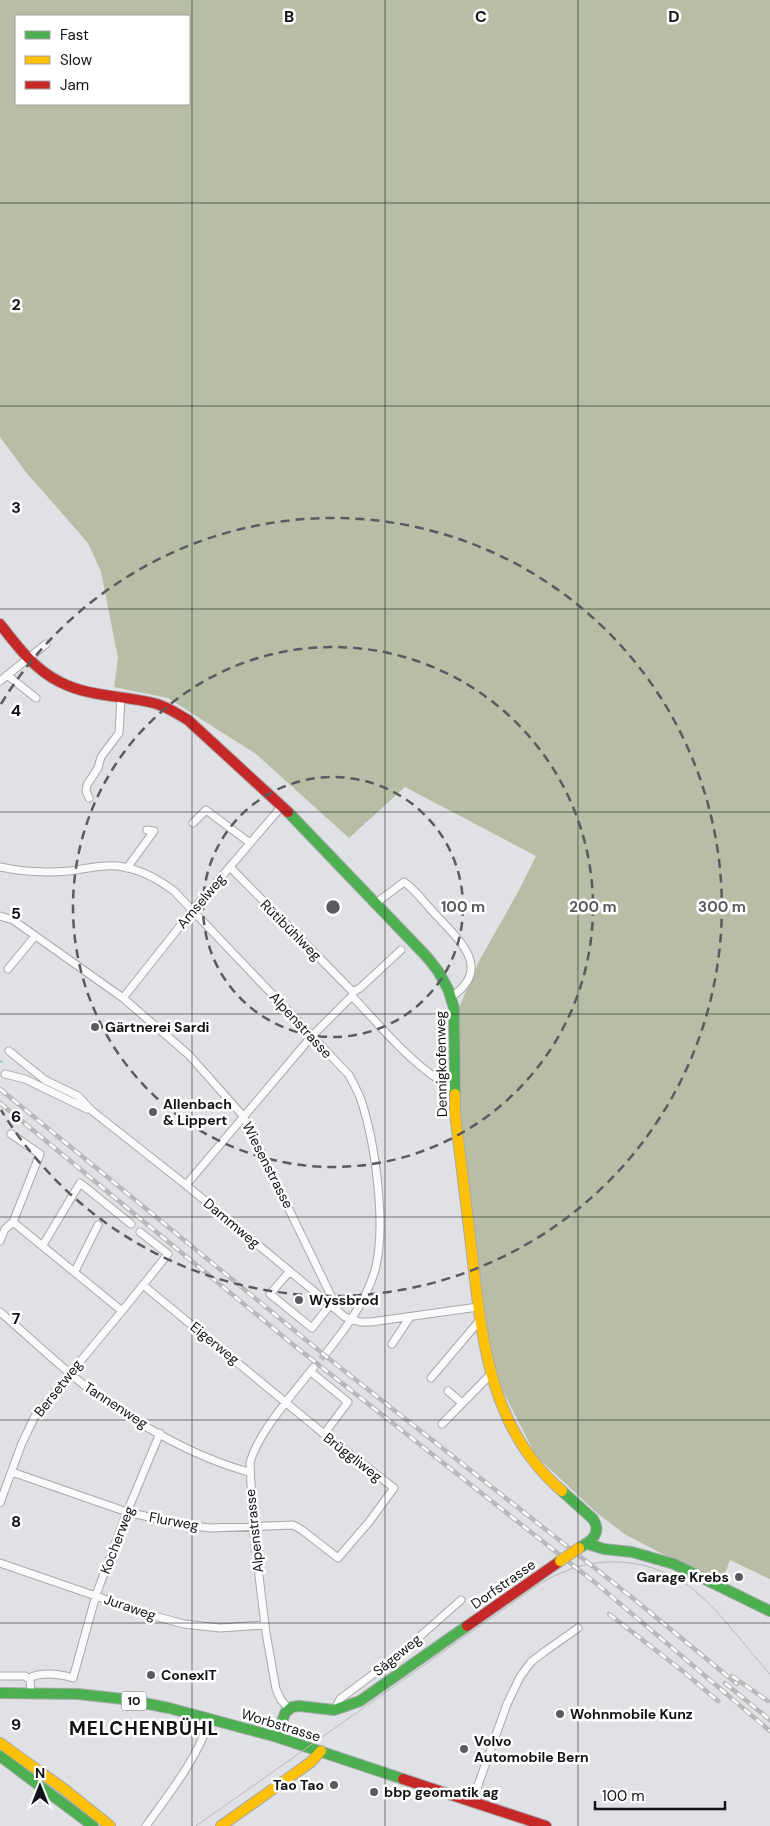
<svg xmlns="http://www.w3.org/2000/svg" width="770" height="1826" font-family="'DM Sans',sans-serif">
	<rect width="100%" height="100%" fill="#dfe1e4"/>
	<path fill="#b7bea5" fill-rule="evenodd" d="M 0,0 L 770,0 L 770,1579 L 730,1560 L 721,1584 L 626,1535 L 598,1514 L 536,1456 L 488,1362 L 455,1113 L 454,1019 L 479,961 L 518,892 L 536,856 L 405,787 L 349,838 L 256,754 L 168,698 L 114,687 L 118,658 L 101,572 L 88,543 L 25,471 L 0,437 ZM 16,16 L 189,16 L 189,104 L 16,104 Z"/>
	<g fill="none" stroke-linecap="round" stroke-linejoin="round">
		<path stroke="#9dccd4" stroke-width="2.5" d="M 0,1061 L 2,1062"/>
		<path stroke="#c0c2c5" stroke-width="7" stroke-dasharray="7 3.5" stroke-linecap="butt" d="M 314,1367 L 327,1352"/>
		<g stroke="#a8a9ac" stroke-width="9">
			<path id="street" d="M 7,675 L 36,698
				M 0,681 L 46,644
				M 89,798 L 86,791 L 87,785 L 98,768 L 101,757 L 119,733 L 121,697
				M 193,823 L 206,810 L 250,843
				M 0,867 C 23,872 46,873 69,871 C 85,869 102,864 118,866 C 140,869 157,878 174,891 L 349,1075 C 353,1083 358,1091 361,1100 C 375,1142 387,1226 375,1270 C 366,1301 346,1328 327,1352
				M 230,867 L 353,992
				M 127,868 L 154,831 L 147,830
				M 376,903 L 404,882 C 416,890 426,905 437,916 C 460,941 493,969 451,997
				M 0,916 L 13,920 L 123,998 L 189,1055 L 244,1117 L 337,1308
				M 8,969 L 35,936
				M 352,996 C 383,1029 413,1067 454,1089
				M 123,998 L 192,911 L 282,806
				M 9,1051 L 45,1080 L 78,1096 L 91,1110 L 186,1185 L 345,1317 L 360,1322 L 371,1322 L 478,1307
				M 5,1074 L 25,1079 L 87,1109
				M 186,1185 L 311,1037 L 352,996 L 353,992 L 360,988 L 401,950
				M 140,1232 L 168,1254 L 143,1285
				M 0,1241 L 5,1229 L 13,1222 L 40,1154 L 11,1134
				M 43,1245 L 80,1183 L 131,1224
				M 75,1271 L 98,1225
				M 290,1271 L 270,1294 L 312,1328 L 330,1305
				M 0,1312 C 28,1336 55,1362 84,1385 C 129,1420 193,1457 249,1472
				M 392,1344 L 410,1317
				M 311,1372 L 348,1402 L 324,1434
				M 431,1378 L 480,1320
				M 448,1391 L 462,1403
				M 442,1424 L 491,1374
				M 12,1472 L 127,1512 L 179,1524 L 210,1528 L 293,1525 L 302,1530 L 338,1558 L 369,1522 L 394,1488 L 324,1434 L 143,1285 L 122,1311 L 13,1222
				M 0,1503 L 22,1443 L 35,1416 L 122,1311
				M 0,1563 L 151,1615 L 184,1624 L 220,1628 L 264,1625
				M 0,1676 L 25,1676 L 30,1680 L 31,1692
				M 29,1678 C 42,1672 59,1674 73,1678 L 96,1595 L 127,1512 L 160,1433
				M 289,1709 L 281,1700 L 276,1689 L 266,1633 L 253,1527 L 250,1463 C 257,1434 295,1391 314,1367
				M 337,1709 L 337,1705 L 340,1699 L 400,1654 L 461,1600
				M 472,1802 L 507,1704 L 520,1677 L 531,1662 L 544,1652 L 578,1628
				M 146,1826 C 171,1791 197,1759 210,1719"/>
		</g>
		<g stroke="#a8a9ac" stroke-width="12">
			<path id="fast" d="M 288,812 L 427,957 L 438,971 L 448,989 L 454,1008 L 455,1094
				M 562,1491 L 593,1519 C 602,1533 592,1541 579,1548
				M 588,1544 L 604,1549 L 632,1552 L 674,1564 L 770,1611
				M 0,1693 L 78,1694 L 123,1699 L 169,1708 L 277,1737 L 403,1779
				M 277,1737 L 285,1713 L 292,1707 L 299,1706 L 334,1710 L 360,1701 L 467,1626
				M 0,1756 L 93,1826"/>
		</g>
		<g stroke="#a8a9ac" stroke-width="12">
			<path id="slow" d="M 455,1094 L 455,1113 C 461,1160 466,1206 472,1253 C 482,1341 490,1429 562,1491
				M 0,1743 L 64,1789 L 110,1826
				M 221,1826 L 311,1762 L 321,1751"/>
		</g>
		<g stroke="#a8a9ac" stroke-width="12">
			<path id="jam" d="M 0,624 C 17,646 35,670 60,682 C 91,698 125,695 157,704 C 169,708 178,714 188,720 L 288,812
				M 467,1626 L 560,1561
				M 403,1779 L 546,1826"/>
		</g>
		<use href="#street" stroke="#fafafb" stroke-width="7"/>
		<use href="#fast" stroke="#4caf50" stroke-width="10"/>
		<use href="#slow" stroke="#ffc107" stroke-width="10"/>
		<use href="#jam" stroke="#c62828" stroke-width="10"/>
		<path stroke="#b9b9ba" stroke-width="1" d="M 196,1826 L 525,1594 C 536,1586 548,1578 561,1573 C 608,1552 664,1561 702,1597 C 727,1620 747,1649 770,1674"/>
		<g stroke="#b9b9ba" stroke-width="4.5">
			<path id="rail" d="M 0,1089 L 328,1358 L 629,1595 L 737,1684
				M 0,1103 L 291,1343 L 598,1585 L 770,1731
				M 609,1614 L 685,1673 L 718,1701
				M 732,1676 L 768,1701
				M 725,1683 L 770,1720"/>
		</g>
		<use href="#rail" stroke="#fff" stroke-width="2.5" stroke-dasharray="8" stroke-linecap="butt"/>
		<g stroke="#a8a9ac" stroke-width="12" stroke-linecap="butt">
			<path id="slow-bridge" d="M 560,1561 L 579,1548"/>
		</g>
		<use href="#slow-bridge" stroke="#ffc107" stroke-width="10"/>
	</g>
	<path fill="none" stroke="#121316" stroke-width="1" stroke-opacity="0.55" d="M 192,0 L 192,1826M 385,0 L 385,1826M 578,0 L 578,1826M 0,203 L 770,203M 0,406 L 770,406M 0,609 L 770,609M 0,812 L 770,812M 0,1014 L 770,1014M 0,1217 L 770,1217M 0,1420 L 770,1420M 0,1623 L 770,1623"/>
	<g fill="none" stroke="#5a5b5e" stroke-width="2.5" stroke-dasharray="9 6">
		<circle cx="333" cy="907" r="130"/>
		<circle cx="333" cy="907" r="260"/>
		<path d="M1 704A389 389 0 1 1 1 1110"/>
	</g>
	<g fill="#5a5b5e" stroke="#fff" stroke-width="2">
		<circle cx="95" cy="1027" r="5"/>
		<circle cx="153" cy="1112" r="5"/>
		<circle cx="299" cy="1300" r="5"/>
		<circle cx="739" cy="1577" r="5"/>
		<circle cx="151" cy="1675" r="5"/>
		<circle cx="560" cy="1714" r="5"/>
		<circle cx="464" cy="1749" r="5"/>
		<circle cx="334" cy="1785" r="5"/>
		<circle cx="374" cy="1792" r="5"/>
	</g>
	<g text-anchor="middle" stroke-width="5" stroke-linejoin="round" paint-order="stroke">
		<rect fill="#fff" stroke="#595a5c" stroke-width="1" x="121.5" y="1691.5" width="25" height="19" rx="4"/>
		<g font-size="12" font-weight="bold" fill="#121316">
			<text x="134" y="1705">10</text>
		</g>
		<g font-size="14" fill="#121316" stroke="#fff">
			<text transform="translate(201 901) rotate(-50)" y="5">Amselweg</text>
			<text transform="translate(291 930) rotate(45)" y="5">Rütibühlweg</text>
			<text transform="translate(301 1025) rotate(47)" y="5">Alpenstrasse</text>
			<text transform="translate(441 1064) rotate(-91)" y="5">Dennigkofenweg</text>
			<text transform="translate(268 1165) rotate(63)" y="5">Wiesenstrasse</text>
			<text transform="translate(232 1223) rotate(40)" y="5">Dammweg</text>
			<text transform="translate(215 1343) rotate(39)" y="5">Eigerweg</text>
			<text transform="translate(58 1388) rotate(-52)" y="5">Bersetweg</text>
			<text transform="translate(116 1405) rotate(33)" y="5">Tannenweg</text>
			<text transform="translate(353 1457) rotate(38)" y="5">Brüggliweg</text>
			<text transform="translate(174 1521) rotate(10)" y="5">Flurweg</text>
			<text transform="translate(254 1531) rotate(-96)" y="5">Alpenstrasse</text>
			<text transform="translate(117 1540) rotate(-69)" y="5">Kocherweg</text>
			<text transform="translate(503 1584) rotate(-35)" y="5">Dorfstrasse</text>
			<text transform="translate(130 1607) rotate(19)" y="5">Juraweg</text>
			<text transform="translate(397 1655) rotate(-39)" y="5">Sägeweg</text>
			<text transform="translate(281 1725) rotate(17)" y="5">Worbstrasse</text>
		</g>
		<g font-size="14" font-weight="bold" fill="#121316" stroke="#fff" text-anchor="start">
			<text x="105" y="1032">Gärtnerei Sardi</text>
			<text x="163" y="1109">Allenbach<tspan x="163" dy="16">&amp; Lippert</tspan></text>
			<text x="309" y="1305">Wyssbrod</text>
			<text x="729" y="1582" text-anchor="end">Garage Krebs</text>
			<text x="161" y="1680">ConexIT</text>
			<text x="570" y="1719">Wohnmobile Kunz</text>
			<text x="474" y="1746">Volvo<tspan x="474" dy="16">Automobile Bern</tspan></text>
			<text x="324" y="1790" text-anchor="end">Tao Tao</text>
			<text x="384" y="1797">bbp geomatik ag</text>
		</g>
		<g font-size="19" font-weight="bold" letter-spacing="1" fill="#121316" stroke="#fff">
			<text x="144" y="1735">MELCHENBÜHL</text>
		</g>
	</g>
	<g font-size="16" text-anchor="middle" font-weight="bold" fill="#121316" stroke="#fff" stroke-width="5" stroke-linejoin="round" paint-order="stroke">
		<text x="289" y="22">B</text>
		<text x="481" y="22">C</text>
		<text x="674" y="22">D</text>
		<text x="16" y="310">2</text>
		<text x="16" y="513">3</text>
		<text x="16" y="716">4</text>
		<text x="16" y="919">5</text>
		<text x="16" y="1122">6</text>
		<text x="16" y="1324">7</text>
		<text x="16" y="1527">8</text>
		<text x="16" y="1730">9</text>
	</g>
	<circle cx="333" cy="907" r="8" fill="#5a5b5e" stroke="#fff" stroke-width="2.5"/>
	<g font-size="15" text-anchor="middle" font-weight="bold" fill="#5a5b5e" stroke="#fff" stroke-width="5" stroke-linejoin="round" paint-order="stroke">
		<text x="463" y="912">100 m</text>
		<text x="593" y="912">200 m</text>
		<text x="722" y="912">300 m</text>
	</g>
	<rect x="15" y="15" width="175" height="90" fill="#ffffff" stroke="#a0a1a2"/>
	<rect x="25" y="31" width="25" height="8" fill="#4caf50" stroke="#a0a1a2"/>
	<text x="60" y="40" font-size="15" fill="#121316">Fast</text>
	<rect x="25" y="56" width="25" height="8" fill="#ffc107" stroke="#a0a1a2"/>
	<text x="60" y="65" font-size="15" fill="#121316">Slow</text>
	<rect x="25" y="81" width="25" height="8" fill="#c62828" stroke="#a0a1a2"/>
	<text x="60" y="90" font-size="15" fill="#121316">Jam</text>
	<g transform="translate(40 1786)" stroke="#ffffff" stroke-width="4" paint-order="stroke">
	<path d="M0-4L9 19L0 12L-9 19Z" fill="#121316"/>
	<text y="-8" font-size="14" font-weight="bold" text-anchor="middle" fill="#121316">N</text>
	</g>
	<path d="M595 1801v8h130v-8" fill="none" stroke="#121316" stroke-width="2.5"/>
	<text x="602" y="1801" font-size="15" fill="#121316" stroke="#ffffff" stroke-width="4" paint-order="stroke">100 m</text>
</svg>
